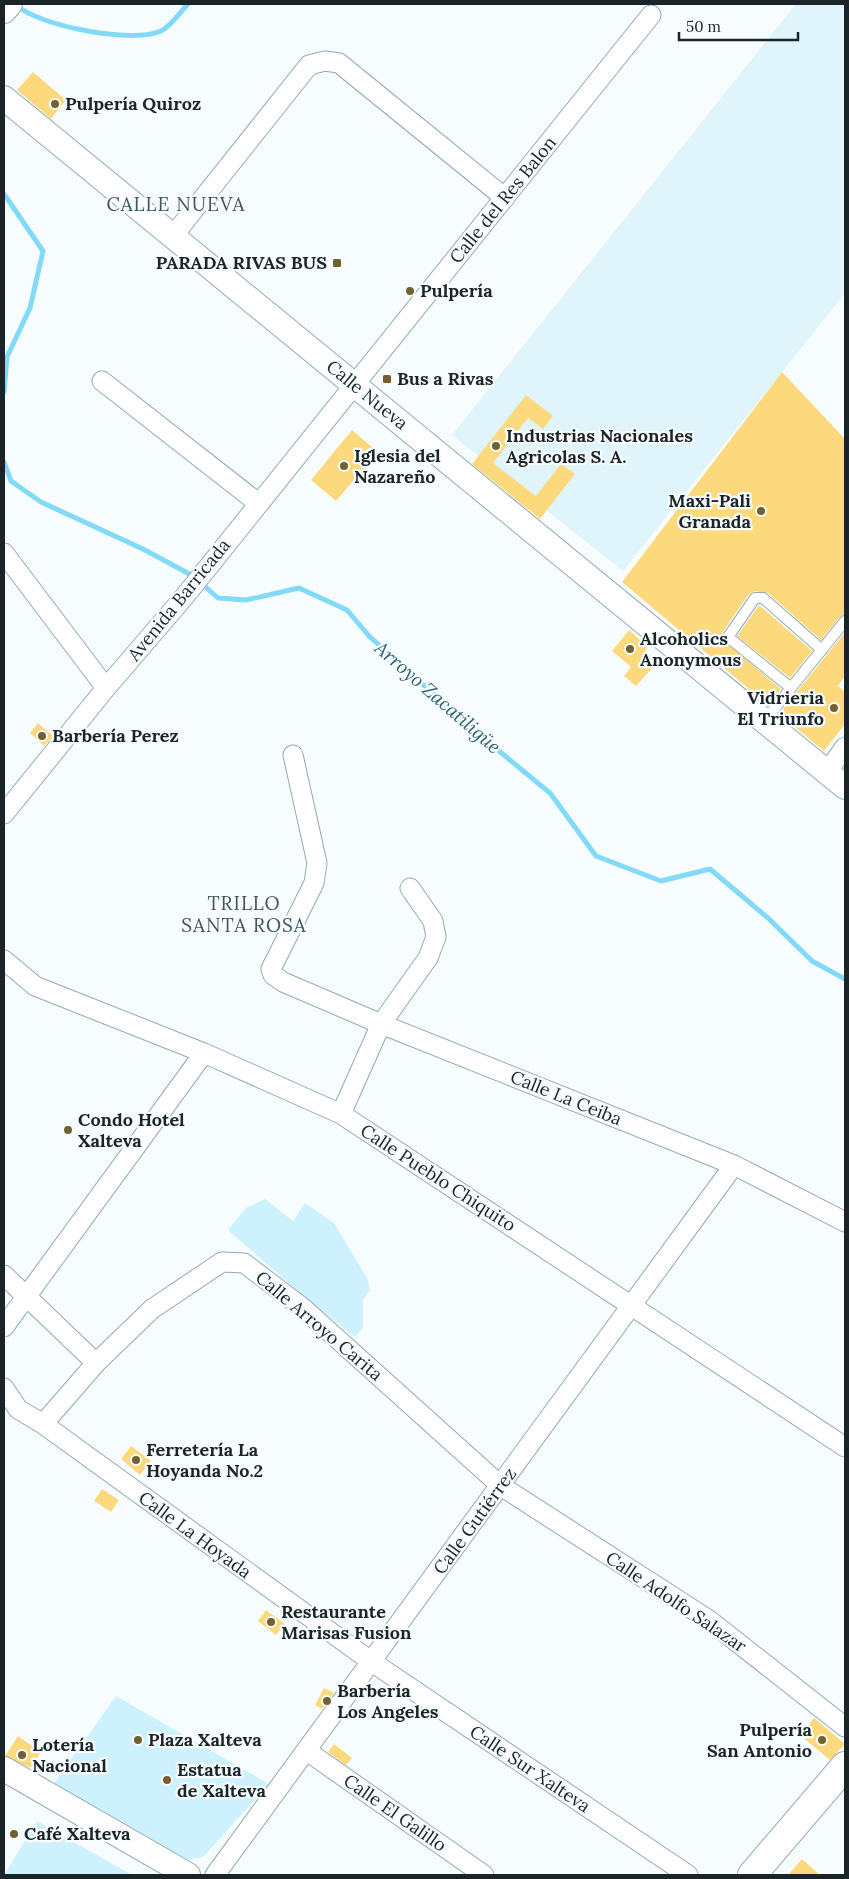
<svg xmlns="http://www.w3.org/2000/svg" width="849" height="1879" font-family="Lora,serif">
	<rect width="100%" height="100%" fill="#f7fdfe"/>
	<path fill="#dff4fb" d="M 796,4 L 845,4 L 845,293 L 623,571 L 452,435 Z"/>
	<path fill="#cdf1fd" d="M 265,1199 L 293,1221 L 305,1203 L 334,1223 L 367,1278 L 370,1290 L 363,1300 L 363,1328 L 355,1337 L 307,1299 L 228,1230 L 246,1208 Z
		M 116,1696 L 269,1784 L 203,1857 L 188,1860 L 54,1783 Z
		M 37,1821 L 132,1875 L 4,1875 Z"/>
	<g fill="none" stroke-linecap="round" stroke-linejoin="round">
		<path stroke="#82daf6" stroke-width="5" d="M 16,5 C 39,26 132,44 161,31 C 171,26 180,12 188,4
			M 4,194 L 43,251 L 30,308 L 7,357 L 4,392
			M 4,462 L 11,481 L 41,502 L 143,549 L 195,577
			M 201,583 L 218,598 L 246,600 L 299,588 L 347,610 L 369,636 L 471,728 L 550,793 L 596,856 L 661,881 L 710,869 L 768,918 L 812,961 L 845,979"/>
	</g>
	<path fill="#fdd97e" d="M 33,72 L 66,100 L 51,119 L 17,90 Z
		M 782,372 L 845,439 L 845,614 L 840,617 L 821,640 L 768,593 L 755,591 L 749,594 L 722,633 L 722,639 L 781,689 L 768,705 L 622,582 Z
		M 526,395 L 553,416 L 543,429 L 528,418 L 493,463 L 536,496 L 561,464 L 575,474 L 540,519 L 472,464 Z
		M 352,430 L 378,452 L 336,501 L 311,480 Z
		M 759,605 L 812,651 L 790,678 L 737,636 Z
		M 629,630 L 648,647 L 645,651 L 658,662 L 636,686 L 624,676 L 631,667 L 612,651 Z
		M 845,632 L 845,676 L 838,686 L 845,692 L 845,724 L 824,751 L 779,714 Z
		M 38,723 L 53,736 L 44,746 L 30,733 Z
		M 131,1446 L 151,1461 L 140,1475 L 121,1459 Z
		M 102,1489 L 119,1500 L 111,1512 L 94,1501 Z
		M 266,1610 L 285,1624 L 276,1635 L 258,1621 Z
		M 324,1688 L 334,1693 L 322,1709 L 315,1705 Z
		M 814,1718 L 845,1744 L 830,1760 L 800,1735 Z
		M 18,1736 L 41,1752 L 30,1768 L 5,1756 Z
		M 334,1744 L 352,1758 L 346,1765 L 328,1752 Z
		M 802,1859 L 820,1875 L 788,1875 Z"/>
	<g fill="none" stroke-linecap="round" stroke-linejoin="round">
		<g stroke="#91abb3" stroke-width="12">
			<path id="service" d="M 791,688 L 728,637 L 755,598 L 763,598 L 822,650
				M 765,720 L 845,621"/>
		</g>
		<g stroke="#91abb3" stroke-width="21">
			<path id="minor" d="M 173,236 L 309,65 L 325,61 L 339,63 L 505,198
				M 102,381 L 258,503
				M 4,553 L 106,688
				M 293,755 L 317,863 L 314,883 L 271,969 L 273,975 L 283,982 L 381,1024 L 734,1165 L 845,1222
				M 827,772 L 845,747
				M 4,814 L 106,688 L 185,596 L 651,15
				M 4,960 L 35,986 L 204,1053 L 341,1114 L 845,1447
				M 341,1114 L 381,1024 L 428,958 L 436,937 L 433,921 L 410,888
				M 4,1275 L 96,1363
				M 4,1327 L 204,1053
				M 4,1388 L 18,1409 L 43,1424 L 372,1662 L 688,1875
				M 43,1424 L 96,1363 L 152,1309 L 222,1262 L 244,1263 L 303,1308 L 501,1486 L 709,1620 L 845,1727
				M 307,1751 L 484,1875
				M 215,1875 L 734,1165"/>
		</g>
		<g stroke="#91abb3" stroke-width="26">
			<path id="tertiary" d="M 4,11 L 10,4
				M 4,98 L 845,787
				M 4,1769 L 188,1875"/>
		</g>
		<g stroke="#91abb3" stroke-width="30">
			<path id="trunk" d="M 752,1875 L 845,1766"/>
		</g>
		<use href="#service" stroke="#fff" stroke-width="10"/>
		<use href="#minor" stroke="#fff" stroke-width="19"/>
		<use href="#tertiary" stroke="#fff" stroke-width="24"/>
		<use href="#trunk" stroke="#fff" stroke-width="28"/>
	</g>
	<g fill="#74602f" stroke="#f7fdfe" stroke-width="2">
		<circle cx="55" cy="104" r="5"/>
		<rect x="332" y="258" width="10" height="10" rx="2.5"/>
		<circle cx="410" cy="291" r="5"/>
		<rect x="382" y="374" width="10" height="10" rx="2.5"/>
		<circle cx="496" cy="446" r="5"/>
		<circle cx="344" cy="466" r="5"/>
		<circle cx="761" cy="511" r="5"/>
		<circle cx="630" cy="649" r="5"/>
		<circle cx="834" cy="708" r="5"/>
		<circle cx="42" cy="736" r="5"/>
		<circle cx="68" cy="1130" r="5"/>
		<circle cx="136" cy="1460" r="5"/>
		<circle cx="271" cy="1622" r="5"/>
		<circle cx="327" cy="1701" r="5"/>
		<circle cx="138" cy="1740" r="5"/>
		<circle cx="822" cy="1740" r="5"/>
		<circle cx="22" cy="1755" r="5"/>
		<circle cx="167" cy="1780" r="5"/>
		<circle cx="14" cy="1834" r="5"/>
	</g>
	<g text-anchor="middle" stroke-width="4.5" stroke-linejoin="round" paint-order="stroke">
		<g font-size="18" font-weight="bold" fill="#1b2528" stroke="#f7fdfe" text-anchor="start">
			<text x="65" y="110">Pulpería Quiroz</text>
			<text x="327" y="269" text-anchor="end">PARADA RIVAS BUS</text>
			<text x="420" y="297">Pulpería</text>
			<text x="397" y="385">Bus a Rivas</text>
			<text x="506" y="442">Industrias Nacionales<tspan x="506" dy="21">Agricolas S. A.</tspan></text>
			<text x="354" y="462">Iglesia del<tspan x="354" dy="21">Nazareño</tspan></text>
			<text x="751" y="507" text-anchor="end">Maxi-Pali<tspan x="751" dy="21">Granada</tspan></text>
			<text x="640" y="645">Alcoholics<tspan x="640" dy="21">Anonymous</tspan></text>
			<text x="824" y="704" text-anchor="end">Vidrieria<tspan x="824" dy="21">El Triunfo</tspan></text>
			<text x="52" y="742">Barbería Perez</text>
			<text x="78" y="1126">Condo Hotel<tspan x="78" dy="21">Xalteva</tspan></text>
			<text x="146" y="1456">Ferretería La<tspan x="146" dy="21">Hoyanda No.2</tspan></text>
			<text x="281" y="1618">Restaurante<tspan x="281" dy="21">Marisas Fusion</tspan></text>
			<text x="337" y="1697">Barbería<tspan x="337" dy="21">Los Angeles</tspan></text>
			<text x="812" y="1736" text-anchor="end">Pulpería<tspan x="812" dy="21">San Antonio</tspan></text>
			<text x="148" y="1746">Plaza Xalteva</text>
			<text x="32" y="1751">Lotería<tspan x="32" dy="21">Nacional</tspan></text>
			<text x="177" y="1776">Estatua<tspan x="177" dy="21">de Xalteva</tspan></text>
			<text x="24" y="1840">Café Xalteva</text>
		</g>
		<g font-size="18" fill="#1b2528" stroke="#f7fdfe">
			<text transform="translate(503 200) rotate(-51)" y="6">Calle del Res Balon</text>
			<text transform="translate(367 395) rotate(39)" y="6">Calle Nueva</text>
			<text transform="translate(179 600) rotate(-51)" y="6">Avenida Barricada</text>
			<text transform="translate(566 1098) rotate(22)" y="6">Calle La Ceiba</text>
			<text transform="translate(438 1178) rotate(33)" y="6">Calle Pueblo Chiquito</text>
			<text transform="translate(319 1326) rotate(40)" y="6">Calle Arroyo Carita</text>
			<text transform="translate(475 1521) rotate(-54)" y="6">Calle Gutiérrez</text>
			<text transform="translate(195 1535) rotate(36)" y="6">Calle La Hoyada</text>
			<text transform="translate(676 1602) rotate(34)" y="6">Calle Adolfo Salazar</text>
			<text transform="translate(530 1769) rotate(34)" y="6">Calle Sur Xalteva</text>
			<text transform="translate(395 1813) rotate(35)" y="6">Calle El Galillo</text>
		</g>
		<g font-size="19" letter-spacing="1" fill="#3f565e" stroke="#f7fdfe">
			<text x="176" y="211">CALLE NUEVA</text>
			<text x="244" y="910">TRILLO<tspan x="244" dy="22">SANTA ROSA</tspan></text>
		</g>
		<g font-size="19" font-style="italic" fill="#2e606f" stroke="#f7fdfe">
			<text transform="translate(438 697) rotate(41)" y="7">Arroyo Zacatiligüe</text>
		</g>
	</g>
	<rect width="849" height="1879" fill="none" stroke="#1b2528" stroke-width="10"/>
	<path d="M679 32v8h119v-8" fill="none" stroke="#1b2528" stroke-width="2.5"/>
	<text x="686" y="32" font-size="15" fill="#1b2528" stroke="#f7fdfe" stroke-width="4" paint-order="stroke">50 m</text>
</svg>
